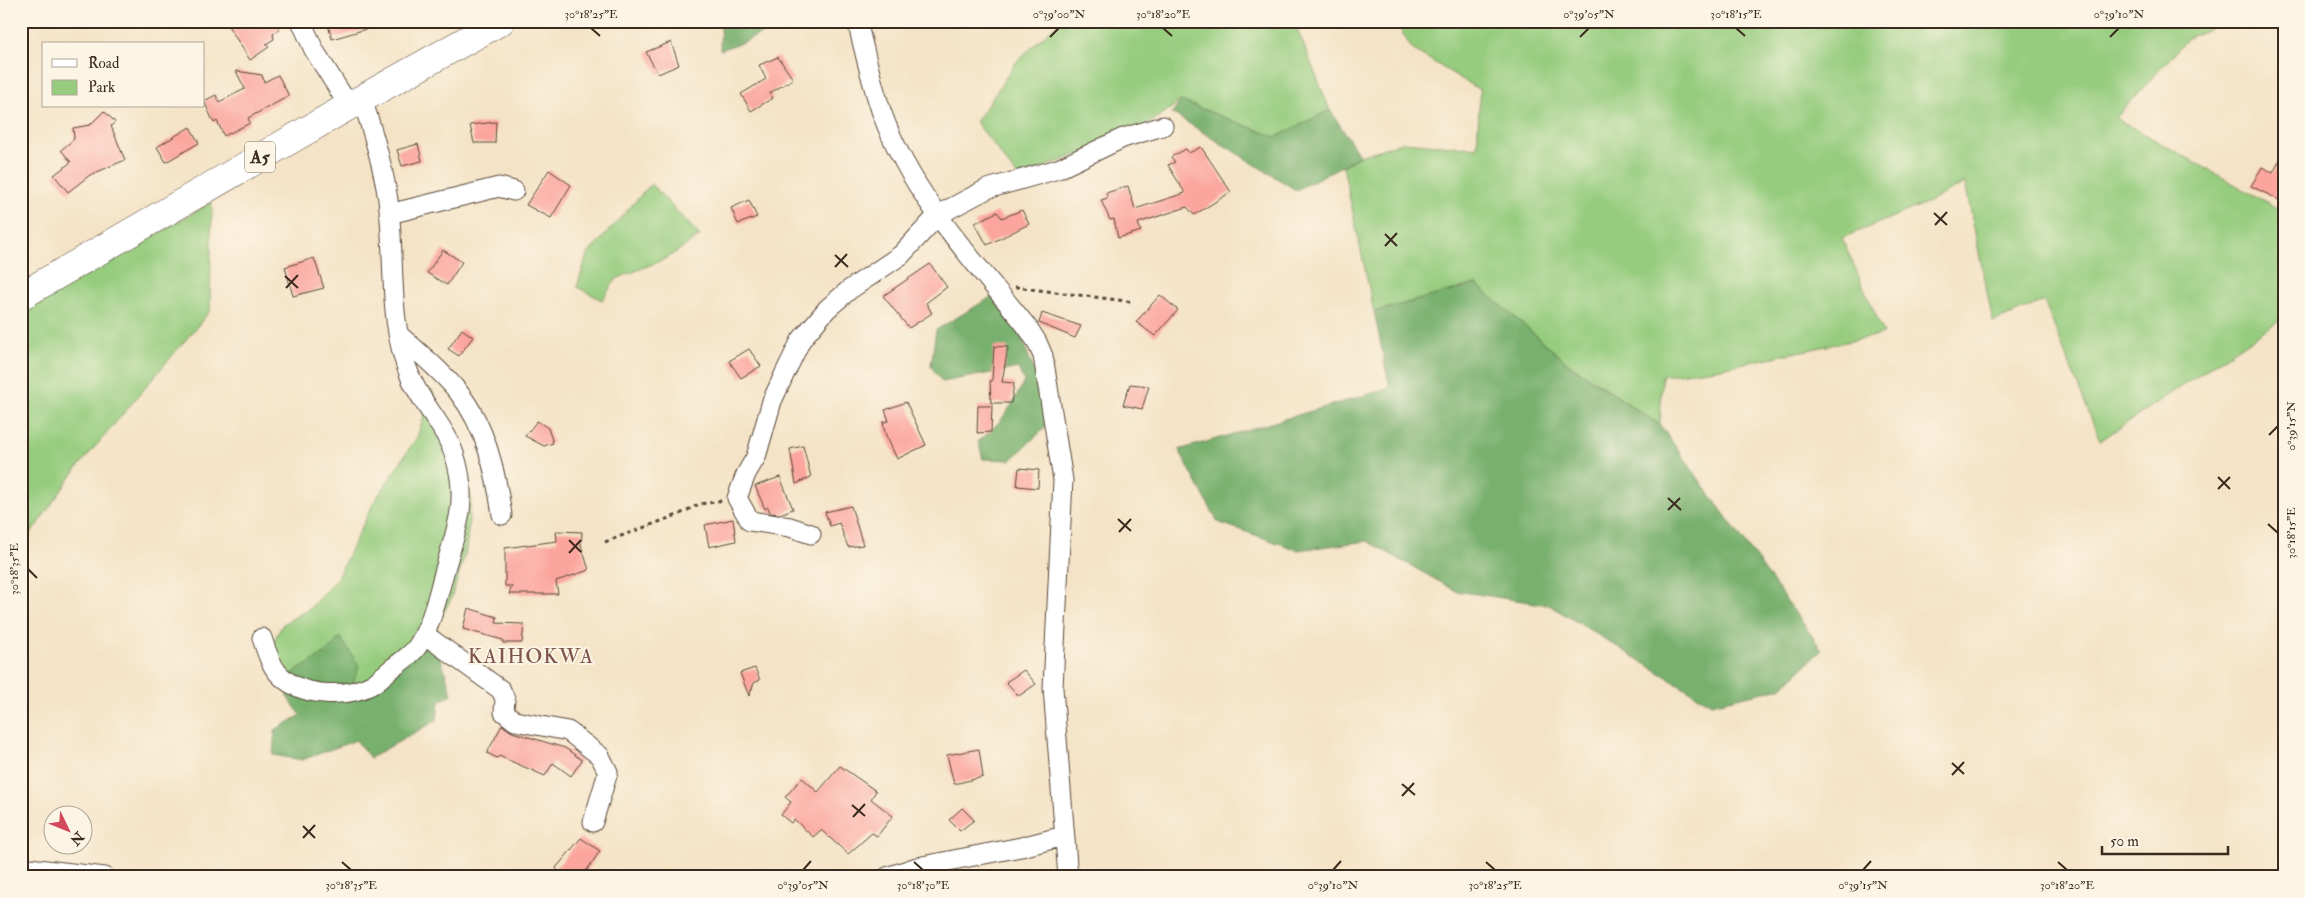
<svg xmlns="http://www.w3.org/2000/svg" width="2305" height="898" font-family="'IM FELL Double Pica',serif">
	<rect width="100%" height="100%" fill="#fcf5e5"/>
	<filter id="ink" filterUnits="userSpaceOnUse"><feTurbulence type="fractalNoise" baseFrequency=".02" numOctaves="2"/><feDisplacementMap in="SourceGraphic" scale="10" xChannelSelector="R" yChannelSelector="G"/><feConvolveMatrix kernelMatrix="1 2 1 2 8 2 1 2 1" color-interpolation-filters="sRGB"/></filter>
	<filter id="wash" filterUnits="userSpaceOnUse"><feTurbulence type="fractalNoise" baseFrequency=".0096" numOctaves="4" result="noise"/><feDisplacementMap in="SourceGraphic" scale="20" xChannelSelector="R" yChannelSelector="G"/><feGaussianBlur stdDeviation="1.12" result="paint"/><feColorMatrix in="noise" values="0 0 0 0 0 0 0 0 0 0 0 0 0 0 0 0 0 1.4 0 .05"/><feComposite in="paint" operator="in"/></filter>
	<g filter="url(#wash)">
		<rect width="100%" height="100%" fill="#f4e3c6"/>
		<path fill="#96cc7e" stroke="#687b4e" d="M 1060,21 L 1294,21 L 1330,110 L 1276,137 L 1181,101 L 1137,132 L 1018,177 L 976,122 L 1017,61 Z
			M 1395,21 L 2226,21 L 2188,38 L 2116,118 L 2284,212 L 2284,317 L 2100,441 L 2044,301 L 1993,322 L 1965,183 L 1929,202 L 1842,238 L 1884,334 L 1716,369 L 1662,376 L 1660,425 L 1565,361 L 1476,284 L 1374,312 L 1343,166 L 1360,156 L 1403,142 L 1477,148 L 1480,90 L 1412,49 Z
			M 651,184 L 700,236 L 667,258 L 616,279 L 602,300 L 577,287 L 587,255 Z
			M 212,202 L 210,311 L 78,467 L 29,536 L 21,553 L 21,313 Z
			M 432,390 L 457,438 L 471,498 L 466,551 L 451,599 L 426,645 L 348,697 L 295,693 L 270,648 L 283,624 L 309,609 L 336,580 L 374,502 L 417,437 L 425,413 L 414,392 Z"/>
		<path fill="#78b06d" stroke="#5a6d46" d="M 721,21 L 786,21 L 746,41 L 720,50 Z
			M 1181,101 L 1276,137 L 1330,110 L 1360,156 L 1296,190 L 1172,113 Z
			M 1476,284 L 1571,366 L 1660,425 L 1822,650 L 1781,688 L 1711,704 L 1549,605 L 1456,591 L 1367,541 L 1298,550 L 1218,522 L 1179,450 L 1390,388 L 1374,312 Z
			M 993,296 L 1022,338 L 1052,421 L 1011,460 L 983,459 L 978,441 C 1000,426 1012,406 1024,382 L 1018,368 L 942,382 L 931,366 L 936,330 Z
			M 340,637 L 359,666 L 349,696 L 426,645 L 436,644 L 452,694 L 439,702 L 437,720 L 370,758 L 356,740 L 302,760 L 273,755 L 275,730 L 301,715 L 287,697 L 293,673 L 326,653 Z"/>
		<g id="blocks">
			<path fill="#fba59e" d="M 225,21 L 274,21 L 280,29 L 273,34 L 274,39 L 266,44 L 269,47 L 250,60 Z
				M 327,21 L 379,21 L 380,25 L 332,39 Z
				M 671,42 L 679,65 L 658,74 L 646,52 Z
				M 778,57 L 793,79 L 770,93 L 773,98 L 751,111 L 741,94 L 766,79 L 759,65 Z
				M 236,71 L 262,75 L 264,82 L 278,75 L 289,96 L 248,118 L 250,123 L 224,136 L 217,121 L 214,123 L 204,101 L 216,95 L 219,102 L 245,89 Z
				M 104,111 L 115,122 L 111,126 L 125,160 L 90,175 L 68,192 L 54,175 L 71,162 L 61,150 L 74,139 L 73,128 L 90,125 Z
				M 496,122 L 495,143 L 474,143 L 470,125 Z
				M 190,127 L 199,143 L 166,162 L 157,147 Z
				M 418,144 L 422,161 L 402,166 L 397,150 Z
				M 1201,147 L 1231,192 L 1194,215 L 1187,207 L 1138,223 L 1141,231 L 1118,238 L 1114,219 L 1110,220 L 1101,200 L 1108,198 L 1106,193 L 1128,186 L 1135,209 L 1185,193 L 1168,165 L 1175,162 L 1171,157 L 1186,149 L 1189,153 Z
				M 2284,152 L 2284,192 L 2279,200 L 2251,186 L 2262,167 L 2273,173 Z
				M 549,170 L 571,185 L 551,218 L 526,205 Z
				M 749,200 L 757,217 L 738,224 L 731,208 Z
				M 1022,210 L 1029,224 L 987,245 L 975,223 L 997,212 L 1002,218 Z
				M 443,250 L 462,262 L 447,285 L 427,273 Z
				M 314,258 L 324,288 L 293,296 L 285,267 Z
				M 930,264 L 947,287 L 926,303 L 932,313 L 909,328 L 883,296 Z
				M 1160,295 L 1178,310 L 1155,336 L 1136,322 Z
				M 1042,313 L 1081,326 L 1075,338 L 1039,323 Z
				M 462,329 L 473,337 L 459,356 L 448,349 Z
				M 994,346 L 1008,347 L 1002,382 L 1014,383 L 1011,403 L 991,403 L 990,381 L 992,381 Z
				M 749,349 L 761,366 L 741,378 L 729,361 Z
				M 1130,384 L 1149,386 L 1142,409 L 1123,405 Z
				M 906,402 L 926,445 L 897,459 L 885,433 L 883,422 L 889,421 L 885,410 Z
				M 978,406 L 992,406 L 991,432 L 977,433 Z
				M 537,421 L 548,428 L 553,443 L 544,446 L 525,436 Z
				M 803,446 L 811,477 L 796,484 L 790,449 Z
				M 1019,468 L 1039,470 L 1038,488 L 1017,486 Z
				M 780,477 L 793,509 L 780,514 L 770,513 L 768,507 L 765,509 L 755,486 Z
				M 851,506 L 863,545 L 848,547 L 839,523 L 830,526 L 825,512 Z
				M 733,519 L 736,541 L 709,547 L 705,525 Z
				M 556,531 L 582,532 L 581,545 L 589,570 L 556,581 L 558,594 L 509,594 L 512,586 L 505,586 L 505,548 L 557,541 Z
				M 468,608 L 497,617 L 496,623 L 524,624 L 522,643 L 503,643 L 503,640 L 463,629 Z
				M 755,668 L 760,680 L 754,683 L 749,696 L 740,673 Z
				M 1024,670 L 1036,684 L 1019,696 L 1006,682 Z
				M 502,725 L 512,732 L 565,748 L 582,760 L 571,776 L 553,763 L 545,776 L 499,756 L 497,758 L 487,753 Z
				M 979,749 L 983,777 L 954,784 L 947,755 Z
				M 840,766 L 876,791 L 871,799 L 893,816 L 877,836 L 872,833 L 848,854 L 821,830 L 813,837 L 794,819 L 791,823 L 781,815 L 791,802 L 785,797 L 802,778 L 818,792 Z
				M 962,808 L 974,820 L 960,831 L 949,820 Z
				M 581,838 L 600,851 L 587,870 L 576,877 L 562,877 L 556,868 Z"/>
		</g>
	</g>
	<g filter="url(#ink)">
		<use href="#blocks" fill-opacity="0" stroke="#574637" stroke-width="1"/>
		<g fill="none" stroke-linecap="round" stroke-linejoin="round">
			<g stroke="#574637" stroke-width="21">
				<path id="street" d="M 301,21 L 314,50 L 349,106
					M 857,21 C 865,53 872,86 883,116 C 913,197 975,262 1028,328 L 1037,342 L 1043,356 L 1063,480 L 1053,688 L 1068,877
					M 389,214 L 499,187 L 514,191
					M 398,334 C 419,353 442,371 459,393 C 486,427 496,473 502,515
					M 811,534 L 790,527 L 750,521 L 737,498 L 746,474 L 756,457 L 772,401 L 784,375 L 801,340 L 827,309 L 849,290 L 901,255 L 938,215 L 987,189 L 1058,169 L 1123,138 L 1163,126
					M 424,634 L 501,690 L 505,699 L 504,712 L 515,721 L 568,731 L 600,756 L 608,772 L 593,822
					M 262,638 C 266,650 270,664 278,673 C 299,697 346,699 373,684 C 380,679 387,672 394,667 C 402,661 411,655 417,647 C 434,621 439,588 448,559 C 453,540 461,519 461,499 C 462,475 455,449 442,429 C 431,411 418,396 410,376 C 387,321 396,258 388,200 C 383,165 373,132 362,99
					M 21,867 L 105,877
					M 887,877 L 917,867 L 1021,847 L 1064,836"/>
			</g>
			<g stroke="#574637" stroke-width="29">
				<path id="highway" d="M 21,296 L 349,106 L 501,21"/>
			</g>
			<path stroke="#574637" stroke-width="3" stroke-dasharray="4 4" stroke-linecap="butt" d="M 1015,287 L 1134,302
				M 605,542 L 680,514 L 699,504 L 722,501"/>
			<use href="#street" stroke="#fff" stroke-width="19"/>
			<use href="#highway" stroke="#fff" stroke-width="28"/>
		</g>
	</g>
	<path fill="none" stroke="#3b2a1e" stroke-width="2" d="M 591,28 L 600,36M 1163,28 L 1172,36M 1736,28 L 1745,36M 1050,37 L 1059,28M 1580,37 L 1589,28M 2110,37 L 2119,28M 1934,213 L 1947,225M 1935,225 L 1947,212M 1385,234 L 1397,246M 1385,246 L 1397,233M 835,255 L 848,267M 835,267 L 847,254M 285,276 L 298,288M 286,288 L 298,275M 2269,435 L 2278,426M 2218,477 L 2230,489M 2218,489 L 2230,477M 1668,498 L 1681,510M 1668,510 L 1680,498M 1118,519 L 1131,531M 2268,524 L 2278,533M 1119,532 L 1131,519M 569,540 L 581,552M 569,553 L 581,540M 28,569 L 37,578M 1952,763 L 1964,774M 1952,775 L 1964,762M 1402,784 L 1415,795M 1402,796 L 1414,783M 852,805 L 865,816M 853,817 L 865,804M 303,826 L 315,838M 303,838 L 315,825M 342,862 L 351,870M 914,862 L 923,870M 1486,862 L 1495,870M 2058,862 L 2067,870M 803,870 L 811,861M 1333,870 L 1341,861M 1863,870 L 1871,861"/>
	<g text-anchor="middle" stroke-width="4" stroke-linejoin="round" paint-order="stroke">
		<rect fill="#fcf5e5" stroke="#75675a" stroke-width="1" x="245" y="141.5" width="30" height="31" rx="4"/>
		<g font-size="18" font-weight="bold" fill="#3b2a1e">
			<text x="260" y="163">A5</text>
		</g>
		<g font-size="21" letter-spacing="1" fill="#7e554b" stroke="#fcf5e5">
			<text x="531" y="663">KAIHOKWA</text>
		</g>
	</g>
	<rect width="2305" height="898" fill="none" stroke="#fcf5e5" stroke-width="55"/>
	<rect x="42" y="42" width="162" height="65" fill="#fcf5e5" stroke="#afa495"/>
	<rect x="52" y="59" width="25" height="8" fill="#ffffff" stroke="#afa495"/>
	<text x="88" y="68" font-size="15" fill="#3b2a1e">Road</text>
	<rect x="52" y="80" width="25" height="15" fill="#96cc7e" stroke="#afa495"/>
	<text x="88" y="92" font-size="15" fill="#3b2a1e">Park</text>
	<g transform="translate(68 830) rotate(133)"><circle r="24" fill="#fcf5e5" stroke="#afa495"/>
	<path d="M0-4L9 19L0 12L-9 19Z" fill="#d1495b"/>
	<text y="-8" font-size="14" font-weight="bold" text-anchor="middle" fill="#3b2a1e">N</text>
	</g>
	<path d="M2102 846v8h126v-8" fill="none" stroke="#3b2a1e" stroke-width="2.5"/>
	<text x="2110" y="846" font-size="15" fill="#3b2a1e" stroke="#fcf5e5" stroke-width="4" paint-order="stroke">50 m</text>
	<rect x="28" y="28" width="2250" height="842" fill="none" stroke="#3b2a1e" stroke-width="2"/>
	<g font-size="12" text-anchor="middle" fill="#3b2a1e">
		<text x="591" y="18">30°18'25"E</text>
		<text x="1059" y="18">0°39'00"N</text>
		<text x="1163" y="18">30°18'20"E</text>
		<text x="1589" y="18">0°39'05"N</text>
		<text x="1736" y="18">30°18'15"E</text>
		<text x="2119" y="18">0°39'10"N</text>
		<text transform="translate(2291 426) rotate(-90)" y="4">0°39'15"N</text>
		<text transform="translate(2291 533) rotate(-90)" y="4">30°18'15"E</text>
		<text transform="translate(14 569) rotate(-90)" y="4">30°18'35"E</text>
		<text x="351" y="889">30°18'35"E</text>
		<text x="803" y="889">0°39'05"N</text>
		<text x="923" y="889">30°18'30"E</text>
		<text x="1333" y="889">0°39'10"N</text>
		<text x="1495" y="889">30°18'25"E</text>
		<text x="1863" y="889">0°39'15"N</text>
		<text x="2067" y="889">30°18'20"E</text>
	</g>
</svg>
